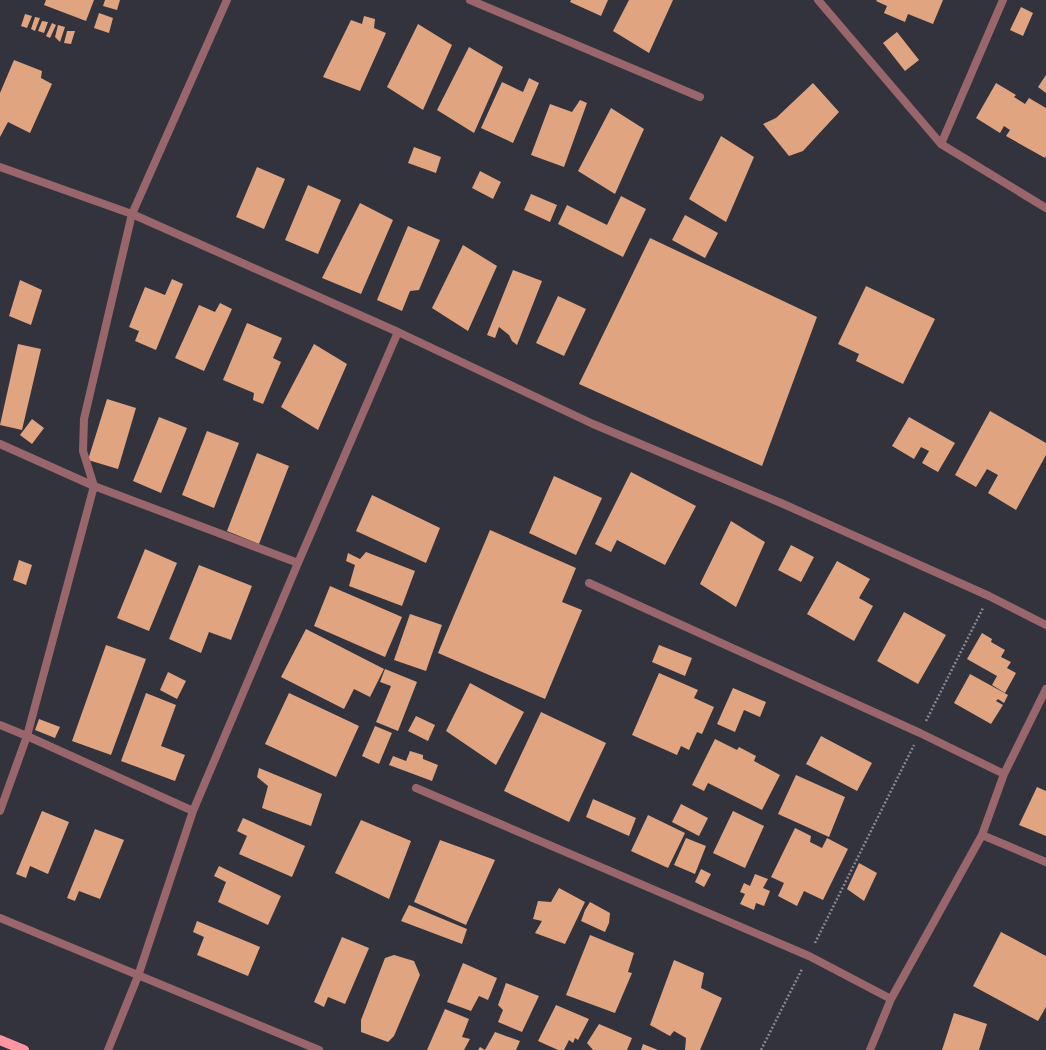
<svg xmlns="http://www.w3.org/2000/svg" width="1046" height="1050" font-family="Quicksand,sans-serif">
	<rect width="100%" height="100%" fill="#33333d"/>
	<path fill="#e1a480" d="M 46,0 L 94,0 L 86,21 L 44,5 Z
		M 105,0 L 120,0 L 117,10 L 103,6 Z
		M 571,0 L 608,0 L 601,16 L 570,2 Z
		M 629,0 L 673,0 L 649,53 L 613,31 Z
		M 877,0 L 943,0 L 933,24 L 908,14 L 905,22 L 884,13 L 887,6 L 876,1 Z
		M 1021,7 L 1033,13 L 1023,36 L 1010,30 Z
		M 99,13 L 113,18 L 109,33 L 94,28 Z
		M 25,14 L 32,16 L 27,28 L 21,26 Z
		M 364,16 L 375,19 L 374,28 L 386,33 L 360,91 L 323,77 L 351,20 L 362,24 Z
		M 35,17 L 40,18 L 35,31 L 31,29 Z
		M 42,21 L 48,22 L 44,33 L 38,31 Z
		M 52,23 L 56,25 L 50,38 L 46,36 Z
		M 418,24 L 452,45 L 423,110 L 387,87 Z
		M 58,25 L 65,27 L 60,42 L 55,37 Z
		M 67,31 L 75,31 L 71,44 L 64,43 Z
		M 897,32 L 919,60 L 905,71 L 883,43 Z
		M 469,47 L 503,67 L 474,133 L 437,110 Z
		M 14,60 L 42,71 L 41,78 L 52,84 L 30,133 L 8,122 L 0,137 L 0,93 Z
		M 1046,75 L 1046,93 L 1038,87 Z
		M 529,78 L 539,83 L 513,143 L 481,128 L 502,82 L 523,92 Z
		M 813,83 L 839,112 L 803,151 L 789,156 L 763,124 L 776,118 Z
		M 996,83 L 1016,95 L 1014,97 L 1025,104 L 1029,98 L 1046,108 L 1046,156 L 1045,158 L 1006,136 L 1010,130 L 1004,126 L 1000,133 L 976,118 Z
		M 580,100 L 587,103 L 564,167 L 531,155 L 550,104 L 572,112 Z
		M 611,108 L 644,129 L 615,194 L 578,171 Z
		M 721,136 L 754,157 L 726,222 L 689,199 Z
		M 414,147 L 441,157 L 436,173 L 408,163 Z
		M 257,167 L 285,179 L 264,229 L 236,217 Z
		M 480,171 L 501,182 L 493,199 L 472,188 Z
		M 308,185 L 341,200 L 318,254 L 285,240 Z
		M 531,194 L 557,205 L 550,222 L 524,210 Z
		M 621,196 L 646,209 L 623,257 L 558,224 L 567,205 L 607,225 Z
		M 360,203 L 393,220 L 361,294 L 322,278 Z
		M 685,215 L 718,233 L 705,258 L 672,240 Z
		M 408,226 L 440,240 L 419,290 L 410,291 L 402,311 L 377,300 Z
		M 650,238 L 817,317 L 762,466 L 579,384 Z
		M 463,245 L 497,266 L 468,331 L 432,308 Z
		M 513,270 L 542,281 L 517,345 L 512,341 L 509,335 L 499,327 L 495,338 L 487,335 Z
		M 172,279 L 183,284 L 156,350 L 135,341 L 139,331 L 129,327 L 145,287 L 165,295 Z
		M 20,280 L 42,290 L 31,325 L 9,316 Z
		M 866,286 L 935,319 L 903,384 L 856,361 L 859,354 L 838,344 Z
		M 558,296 L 586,309 L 564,356 L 536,343 Z
		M 220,303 L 232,309 L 204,371 L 175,358 L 199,305 L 215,312 Z
		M 247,323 L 282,338 L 273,358 L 281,362 L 263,404 L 253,400 L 254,393 L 223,380 Z
		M 18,344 L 41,349 L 22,430 L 0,425 Z
		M 314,344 L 347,364 L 318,430 L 281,407 Z
		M 107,399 L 136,408 L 118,469 L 88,460 Z
		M 990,411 L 1046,443 L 1046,455 L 1016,510 L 988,493 L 998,475 L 987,469 L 976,487 L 955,475 Z
		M 159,417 L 187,428 L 161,493 L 133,481 Z
		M 909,417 L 955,443 L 938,472 L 922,463 L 929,451 L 921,447 L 914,459 L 892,446 Z
		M 32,419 L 44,428 L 32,444 L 20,435 Z
		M 207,431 L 239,443 L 214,508 L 182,495 Z
		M 257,453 L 289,466 L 259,544 L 227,531 Z
		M 631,472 L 696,506 L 665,565 L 617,540 L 611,552 L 595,544 Z
		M 554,476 L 602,498 L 576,555 L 529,533 Z
		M 372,495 L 440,528 L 426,563 L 356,531 Z
		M 731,521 L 765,542 L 736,607 L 700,584 Z
		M 490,530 L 576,568 L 562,602 L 582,610 L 545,699 L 438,653 Z
		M 791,545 L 814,557 L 801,582 L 778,570 Z
		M 145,549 L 177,563 L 149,631 L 117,618 Z
		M 366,552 L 415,571 L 402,606 L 349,586 L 355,565 L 346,561 L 348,553 L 360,559 Z
		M 19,560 L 32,565 L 26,585 L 13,580 Z
		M 837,561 L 870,579 L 859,598 L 873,606 L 854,641 L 807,614 Z
		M 199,565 L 252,586 L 231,640 L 209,632 L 201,653 L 169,639 Z
		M 330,586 L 402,617 L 385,657 L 314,626 Z
		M 904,612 L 946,635 L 918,684 L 877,661 Z
		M 410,614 L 442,625 L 426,671 L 394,660 Z
		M 306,629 L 384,669 L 370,697 L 354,689 L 344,709 L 281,677 Z
		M 982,633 L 992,639 L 991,642 L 1005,650 L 1001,657 L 1011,662 L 1007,668 L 1016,673 L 1005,693 L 992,685 L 997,676 L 967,659 Z
		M 106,645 L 146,659 L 111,755 L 72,741 Z
		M 659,645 L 692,658 L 685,676 L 652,662 Z
		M 385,669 L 417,682 L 398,731 L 376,722 L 391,686 L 380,682 Z
		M 168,672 L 186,681 L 177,699 L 160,690 Z
		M 659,673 L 698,690 L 694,698 L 714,707 L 702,734 L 697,732 L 689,750 L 681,746 L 677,755 L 632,735 Z
		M 970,674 L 1008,695 L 1004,703 L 998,699 L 996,701 L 1003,705 L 991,724 L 954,703 Z
		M 470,683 L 524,712 L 496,765 L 446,731 Z
		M 733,688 L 766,702 L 760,717 L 744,710 L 735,732 L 717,724 Z
		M 146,693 L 176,705 L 161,746 L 185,755 L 175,781 L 121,761 Z
		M 289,693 L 359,726 L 336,777 L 265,744 Z
		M 541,712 L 606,743 L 569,822 L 504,791 Z
		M 416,716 L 435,725 L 428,741 L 408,731 Z
		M 39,719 L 60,727 L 55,738 L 35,730 Z
		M 375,726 L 392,733 L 379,764 L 362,756 Z
		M 821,736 L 872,763 L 857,791 L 806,764 Z
		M 715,739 L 737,750 L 739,747 L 756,756 L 754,761 L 780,775 L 762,810 L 708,783 L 704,791 L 692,785 Z
		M 410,751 L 423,755 L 423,759 L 438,765 L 432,781 L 389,765 L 393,756 L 406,761 Z
		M 259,768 L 322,794 L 311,826 L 262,808 L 268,786 L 257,777 Z
		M 796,775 L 845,797 L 829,837 L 778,814 Z
		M 1037,787 L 1046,791 L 1046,836 L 1019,825 Z
		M 593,799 L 636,818 L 629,836 L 586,817 Z
		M 681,804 L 708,818 L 699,836 L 672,822 Z
		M 42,811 L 69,822 L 48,874 L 30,866 L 26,878 L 16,874 Z
		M 733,811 L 764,826 L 745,868 L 713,853 Z
		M 648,815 L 685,833 L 668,868 L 631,851 Z
		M 243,818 L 305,846 L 292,877 L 239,854 L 247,836 L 237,831 Z
		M 361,820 L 411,841 L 389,899 L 335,873 Z
		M 795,828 L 811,836 L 810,842 L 822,848 L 827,838 L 848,849 L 823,900 L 804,891 L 797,906 L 778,896 L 784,883 L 771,877 Z
		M 95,829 L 124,840 L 100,899 L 79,891 L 75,901 L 67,898 Z
		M 686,838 L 706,846 L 695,874 L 674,865 Z
		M 440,840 L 495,860 L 466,925 L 414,902 Z
		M 859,863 L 877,873 L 864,901 L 847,889 Z
		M 219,866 L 281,896 L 268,925 L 218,902 L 226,882 L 214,876 Z
		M 701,869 L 711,874 L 704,887 L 695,882 Z
		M 755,874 L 768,879 L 763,888 L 770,891 L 764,906 L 756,903 L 754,910 L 740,904 L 745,894 L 740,892 L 744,883 L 750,886 Z
		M 559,888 L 585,902 L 565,944 L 535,933 L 542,921 L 533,919 L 538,901 L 551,902 Z
		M 590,902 L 610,913 L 609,923 L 605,932 L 581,921 L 585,910 Z
		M 409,905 L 467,929 L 462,944 L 401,921 Z
		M 197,921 L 260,947 L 248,976 L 197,955 L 204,937 L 193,932 Z
		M 1001,932 L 1046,956 L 1046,1007 L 1038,1021 L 973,986 Z
		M 590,935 L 634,953 L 628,972 L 632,973 L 615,1013 L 566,995 Z
		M 342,937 L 369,948 L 345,1004 L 328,997 L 324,1007 L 314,1002 Z
		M 394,955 L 414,961 L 420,975 L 394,1036 L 388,1042 L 361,1032 L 361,1020 L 385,958 Z
		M 674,960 L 704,973 L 701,988 L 722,998 L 700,1050 L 685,1050 L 686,1038 L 674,1031 L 670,1036 L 650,1025 Z
		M 463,963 L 497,978 L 488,1000 L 479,996 L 471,1011 L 447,1002 Z
		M 506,983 L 539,996 L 522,1032 L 498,1022 L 503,1010 L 498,1005 Z
		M 556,1005 L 589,1019 L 578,1040 L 575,1038 L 573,1043 L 569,1040 L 564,1050 L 558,1050 L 538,1041 Z
		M 445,1009 L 469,1019 L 462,1037 L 470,1039 L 464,1050 L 427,1050 Z
		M 954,1013 L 987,1024 L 979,1050 L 942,1050 Z
		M 599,1024 L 632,1038 L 627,1050 L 593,1050 L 587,1043 Z
		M 495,1032 L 520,1041 L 516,1050 L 478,1050 L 480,1047 L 485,1050 Z
		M 643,1044 L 658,1050 L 641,1050 Z"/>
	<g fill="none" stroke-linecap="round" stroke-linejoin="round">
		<path stroke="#86878f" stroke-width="2.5" stroke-dasharray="2 2" stroke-linecap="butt" d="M 926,721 L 983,608
			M 815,943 L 914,745
			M 761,1050 L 802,969"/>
		<path stroke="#99666c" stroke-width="8" d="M 470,0 L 700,97
			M 818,0 L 941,144 L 1046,208
			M 941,144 L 1003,0
			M 0,167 L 132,214 L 398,332 L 593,424 L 781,503 L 989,596 L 1046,625
			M 0,444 L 94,486 L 298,563
			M 589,583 L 920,733 L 1004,774
			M 0,725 L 27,736 L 193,811
			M 416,788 L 809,956 L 891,999
			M 0,811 L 27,736 L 94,486 L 83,451 L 84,419 L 132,214 L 227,0
			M 982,835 L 1046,862
			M 0,918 L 319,1050
			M 108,1050 L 138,976 L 193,811 L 298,563 L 398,332
			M 870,1050 L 891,999 L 982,835 L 1004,774 L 1046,689"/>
		<path stroke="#fd95a3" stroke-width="10" d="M 0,1040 L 24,1050"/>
	</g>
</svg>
